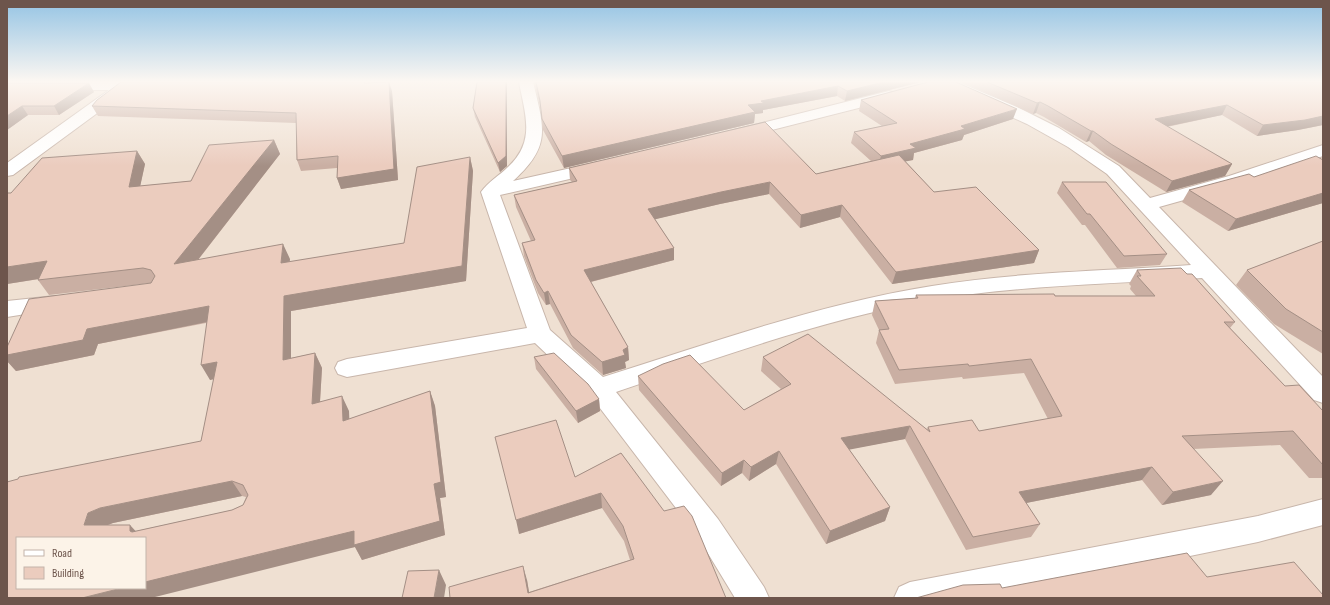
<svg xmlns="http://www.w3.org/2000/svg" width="1330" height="605" font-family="'Sofia Sans Condensed',sans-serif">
	<rect width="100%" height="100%" fill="#f9eee3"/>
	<path fill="#efe0d2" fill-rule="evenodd" d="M 7,82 L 1323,82 L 1323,598 L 7,598 ZM 17,538 L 145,538 L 145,588 L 17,588 Z"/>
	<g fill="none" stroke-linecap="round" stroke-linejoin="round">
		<g stroke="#c8b6ab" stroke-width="2">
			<path id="minor" d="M 7,82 L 137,82 L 130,89 L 13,175 L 7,176 L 7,163 L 109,90 L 7,90 Z
				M 519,82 L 533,82 C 544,128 552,146 513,181 L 598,162 L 604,163 L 607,167 L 604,171 L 500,195 L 550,330 L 603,377 C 711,343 819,304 932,286 C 1017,272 1105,271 1191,265 L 1107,174 L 1068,147 L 1027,124 L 941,85 L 939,82 L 958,82 L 1017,107 L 1059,128 L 1119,166 L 1150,198 L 1229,176 L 1323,145 L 1323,156 L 1241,184 L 1159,207 L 1323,377 L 1323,403 L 1314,400 L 1202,278 C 1113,284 1020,285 932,300 C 824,319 720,357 616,392 L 718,519 L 764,587 L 769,598 L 735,598 L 698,537 L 590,395 L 535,343 L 347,377 L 338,374 L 335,368 L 338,362 L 347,359 L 527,328 L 481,192 C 488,182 500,175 508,167 C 536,141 525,115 519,82 Z
				M 889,91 L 894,93 L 897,96 L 894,99 L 740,138 L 734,136 L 732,133 L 734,130 Z
				M 55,296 L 63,298 L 66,303 L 63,308 L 7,317 L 7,301 Z
				M 1323,499 L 1323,525 L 1258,542 L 986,598 L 894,598 L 899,587 L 910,582 L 1258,516 Z"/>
		</g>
		<use href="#minor" fill="#fff" fill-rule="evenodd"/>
	</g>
	<path fill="#caafa3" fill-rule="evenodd" d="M 477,82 L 507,82 L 507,166 L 500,172 L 475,117 L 473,108 Z
		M 534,82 L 921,82 L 845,101 L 837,96 L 763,110 L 763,113 L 755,114 L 754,123 L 564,168 L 543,130 L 541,110 Z
		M 961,82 L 1323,82 L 1323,125 L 1298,130 L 1257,136 L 1222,115 L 1167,127 L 1232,164 L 1225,176 L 1166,192 L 1106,155 L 1089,141 L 1086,142 L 1044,117 L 1036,113 L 1033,114 Z
		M 7,83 L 94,92 L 59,115 L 28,115 L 7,130 Z
		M 392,91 L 398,180 L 341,189 L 337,178 L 337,168 L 301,171 L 297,160 L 296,123 L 98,116 L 92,106 Z
		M 861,100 L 1013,119 L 964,135 L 962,140 L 914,153 L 913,160 L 905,161 L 934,192 L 1039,250 L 1034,263 L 892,284 L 840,217 L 800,228 L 769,194 L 720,204 L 655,219 L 674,248 L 674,260 L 591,282 L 628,347 L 629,360 L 625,362 L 626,368 L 603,375 L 573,348 L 550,304 L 546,305 L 538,293 L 524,256 L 522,243 L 531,241 L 516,207 L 514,195 L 572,182 L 570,180 L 569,168 L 816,174 L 871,161 L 851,143 L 854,132 L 882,126 L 859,111 Z
		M 274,140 L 280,154 L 198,260 L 290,259 L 289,262 L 404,243 L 470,157 L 473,171 L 466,281 L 291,311 L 291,358 L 315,353 L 322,368 L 320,401 L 349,411 L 349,419 L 430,391 L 435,406 L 446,497 L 440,498 L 445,535 L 362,560 L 355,547 L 7,598 L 201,441 L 214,379 L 210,380 L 206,323 L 98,344 L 94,355 L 16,371 L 7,361 L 7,347 L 151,283 L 49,295 L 38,280 L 39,279 L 7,284 L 7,193 L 11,193 L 137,151 L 145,164 L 140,186 L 191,181 ZM 242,496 L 246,497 L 243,505 L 232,510 L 136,531 L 108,525 L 113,523 Z
		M 1323,160 L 1323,203 L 1228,231 L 1182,202 L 1189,190 L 1254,177 Z
		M 1062,182 L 1167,254 L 1160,265 L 1117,268 L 1085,225 L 1082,225 L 1057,193 Z
		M 1323,241 L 1323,354 L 1274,324 L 1236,285 L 1247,270 Z
		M 1137,270 L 1187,274 L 1235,322 L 1230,328 L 1285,386 L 1323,411 L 1323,478 L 1309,478 L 1280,445 L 1193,449 L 1211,495 L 1162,505 L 1142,480 L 1026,503 L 1040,524 L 1031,537 L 966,550 L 905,439 L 849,449 L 890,507 L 885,521 L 826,544 L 776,464 L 749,481 L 742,473 L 721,486 L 639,390 L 638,376 L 744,410 L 781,389 L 761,371 L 763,357 L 927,429 L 928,427 L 979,431 L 1048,419 L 1024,373 L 963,379 L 962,377 L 895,384 L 876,343 L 879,330 L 872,315 L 875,301 L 915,298 L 916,295 L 1136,296 L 1130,289 L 1131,286 L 1129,284 Z
		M 534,357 L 599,399 L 600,411 L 578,423 L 536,369 Z
		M 621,453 L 726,598 L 450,598 L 527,580 L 529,592 L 630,560 L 624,541 L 602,508 L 519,534 L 575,477 Z"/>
	<path fill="#a48f85" d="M 389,82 L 392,91 L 398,180 L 341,189 L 337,178 Z
		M 506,82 L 507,82 L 507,166 L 500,172 L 498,163 Z
		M 884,82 L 921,82 L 845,101 L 847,91 Z
		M 89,83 L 94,92 L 59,115 L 54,106 Z
		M 838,86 L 837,96 L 763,110 L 763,113 L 755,114 L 754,123 L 564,168 L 562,156 L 748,105 L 761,101 Z
		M 1040,102 L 1036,113 L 1033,114 L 1037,103 Z
		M 1227,105 L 1222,115 L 1150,130 L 1155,119 Z
		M 22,106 L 28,115 L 7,130 L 7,116 Z
		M 1017,109 L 1013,119 L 964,135 L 962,140 L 914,153 L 913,160 L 878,167 L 881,156 L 910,144 L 961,126 Z
		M 1323,116 L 1323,125 L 1298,130 L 1257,136 L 1263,125 Z
		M 1091,131 L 1093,131 L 1089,141 L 1086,142 Z
		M 274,140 L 280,154 L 183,279 L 174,264 Z
		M 137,151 L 145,164 L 137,201 L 129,187 Z
		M 470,157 L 473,171 L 466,281 L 291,311 L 291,375 L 283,360 L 284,296 L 462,266 Z
		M 1232,164 L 1225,176 L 1166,192 L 1172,181 Z
		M 770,182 L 769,194 L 720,204 L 648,221 L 648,209 L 721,192 Z
		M 1323,193 L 1323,203 L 1228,231 L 1236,219 Z
		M 842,205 L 840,217 L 800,228 L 801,215 Z
		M 283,244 L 290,259 L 288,277 L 281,263 Z
		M 674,248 L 674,260 L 586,283 L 584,270 Z
		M 1039,250 L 1034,263 L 892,284 L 896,272 Z
		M 47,261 L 57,276 L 7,284 L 7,267 Z
		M 548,291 L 550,304 L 546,305 L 544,293 Z
		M 209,306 L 217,320 L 98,344 L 94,355 L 16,371 L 7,361 L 7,355 L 87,329 Z
		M 628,347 L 629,360 L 625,362 L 626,368 L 603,375 L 602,362 Z
		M 315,353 L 322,368 L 319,418 L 312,404 Z
		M 217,362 L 226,376 L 210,380 L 201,365 Z
		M 430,391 L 435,406 L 446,497 L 440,498 L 445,535 L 362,560 L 355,547 L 151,598 L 82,598 L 122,588 L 145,588 L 145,582 L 434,484 Z
		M 342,396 L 349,411 L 350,436 L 343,421 Z
		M 599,399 L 600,411 L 578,423 L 576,411 Z
		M 910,426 L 905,439 L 837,452 L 841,438 Z
		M 779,451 L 776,464 L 749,481 L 751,467 Z
		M 744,460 L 742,473 L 721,486 L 722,473 Z
		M 1152,467 L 1142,480 L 1011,506 L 1019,492 Z
		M 232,481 L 242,496 L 113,523 L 102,527 L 84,525 L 88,513 L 100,508 Z
		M 1223,481 L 1211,495 L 1162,505 L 1173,492 Z
		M 601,493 L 602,508 L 519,534 L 516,520 Z
		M 890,507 L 885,521 L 826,544 L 830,531 Z
		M 130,525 L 142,538 L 130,531 Z
		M 523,566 L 527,580 L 530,598 L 528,593 Z
		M 439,570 L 446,585 L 444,598 L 434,598 Z"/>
	<path fill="#ebccbe" stroke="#a48f85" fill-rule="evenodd" d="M 121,82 L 365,82 L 364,83 L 389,82 L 394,169 L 337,178 L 338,156 L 297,160 L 296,113 L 92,106 L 97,100 Z
		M 477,82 L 506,82 L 506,156 L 498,163 L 473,108 Z
		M 536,82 L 884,82 L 847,91 L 838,86 L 761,101 L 764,103 L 748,105 L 755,112 L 562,156 L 542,119 L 540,101 Z
		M 928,82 L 956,82 L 1017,109 L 961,126 L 965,129 L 910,144 L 916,148 L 881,156 L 854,132 L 897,123 L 861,100 Z
		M 987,82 L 1323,82 L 1323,116 L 1305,120 L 1263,125 L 1227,105 L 1155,119 L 1232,164 L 1172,181 L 1111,144 L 1093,131 L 1091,131 L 1048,106 L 1040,102 L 1037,103 Z
		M 7,83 L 89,83 L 54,106 L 22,106 L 7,116 Z
		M 765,122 L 816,174 L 899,155 L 934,192 L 976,187 L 1039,250 L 896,272 L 842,205 L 801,215 L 770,182 L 721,192 L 648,209 L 674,248 L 584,270 L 628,347 L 623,350 L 625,355 L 602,362 L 571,335 L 548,291 L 544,293 L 536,280 L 522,243 L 535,240 L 514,195 L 577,181 L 569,168 Z
		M 274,140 L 174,264 L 283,244 L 281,263 L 404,243 L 417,167 L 470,157 L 462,266 L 284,296 L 283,360 L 315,353 L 312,404 L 342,396 L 343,421 L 430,391 L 441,482 L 434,484 L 440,521 L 354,545 L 354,531 L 145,582 L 145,538 L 17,538 L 17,588 L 122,588 L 82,598 L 7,598 L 7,482 L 18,479 L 19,477 L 201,441 L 217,362 L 201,365 L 209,306 L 87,329 L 83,340 L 7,355 L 7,347 L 29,299 L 151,283 L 155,276 L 151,270 L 143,268 L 38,280 L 47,261 L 7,267 L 7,193 L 11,193 L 42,158 L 137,151 L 129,187 L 191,181 L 209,145 ZM 232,481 L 243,485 L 248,495 L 243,505 L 232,510 L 132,532 L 130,531 L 130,525 L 84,525 L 88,513 L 100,508 Z
		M 1316,156 L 1323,160 L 1323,193 L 1236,219 L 1189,190 L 1249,174 L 1254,177 Z
		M 1062,182 L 1106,182 L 1167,254 L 1124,256 L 1090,214 L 1087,214 Z
		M 1323,241 L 1323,332 L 1286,309 L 1247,270 Z
		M 1181,268 L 1187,274 L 1192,274 L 1235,322 L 1224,322 L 1285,386 L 1299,385 L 1323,411 L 1323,465 L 1293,431 L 1182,436 L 1223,481 L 1173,492 L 1152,467 L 1019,492 L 1040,524 L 973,537 L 910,426 L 841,438 L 890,507 L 830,531 L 779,451 L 751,467 L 744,460 L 722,473 L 638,376 L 663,364 L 690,355 L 744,410 L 791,384 L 763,357 L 808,334 L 930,432 L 928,427 L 972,420 L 979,431 L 1062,416 L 1031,359 L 969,366 L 968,364 L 899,370 L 879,330 L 889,329 L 875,301 L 918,298 L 916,295 L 1054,294 L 1055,296 L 1155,296 L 1137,276 L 1141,276 L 1137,270 Z
		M 554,353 L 588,384 L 599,399 L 576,411 L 534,357 Z
		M 556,420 L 575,477 L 621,453 L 664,511 L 684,506 L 692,516 L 726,598 L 450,598 L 449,587 L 523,566 L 528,593 L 634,559 L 623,526 L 601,493 L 516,520 L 495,437 Z
		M 1187,553 L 1207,577 L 1294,562 L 1323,595 L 1323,598 L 916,598 L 963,585 L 1000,584 L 1002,588 Z
		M 439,570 L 434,598 L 402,598 L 408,571 Z"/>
	<linearGradient id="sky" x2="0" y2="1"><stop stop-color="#95c4e4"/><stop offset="0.49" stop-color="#fcf7f2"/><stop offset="1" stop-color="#fcf7f2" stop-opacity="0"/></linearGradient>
	<rect width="1330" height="166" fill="url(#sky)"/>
	<rect width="1330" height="605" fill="none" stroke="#6d554c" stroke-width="16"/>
	<rect x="16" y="537" width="130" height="52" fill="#fcf3e8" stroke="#c3b4aa"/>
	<rect x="24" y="550" width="20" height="6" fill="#ffffff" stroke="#c3b4aa"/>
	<text x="52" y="557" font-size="12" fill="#6d554c">Road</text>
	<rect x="24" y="567" width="20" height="12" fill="#ebccbe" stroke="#c3b4aa"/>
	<text x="52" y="577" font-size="12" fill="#6d554c">Building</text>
</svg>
